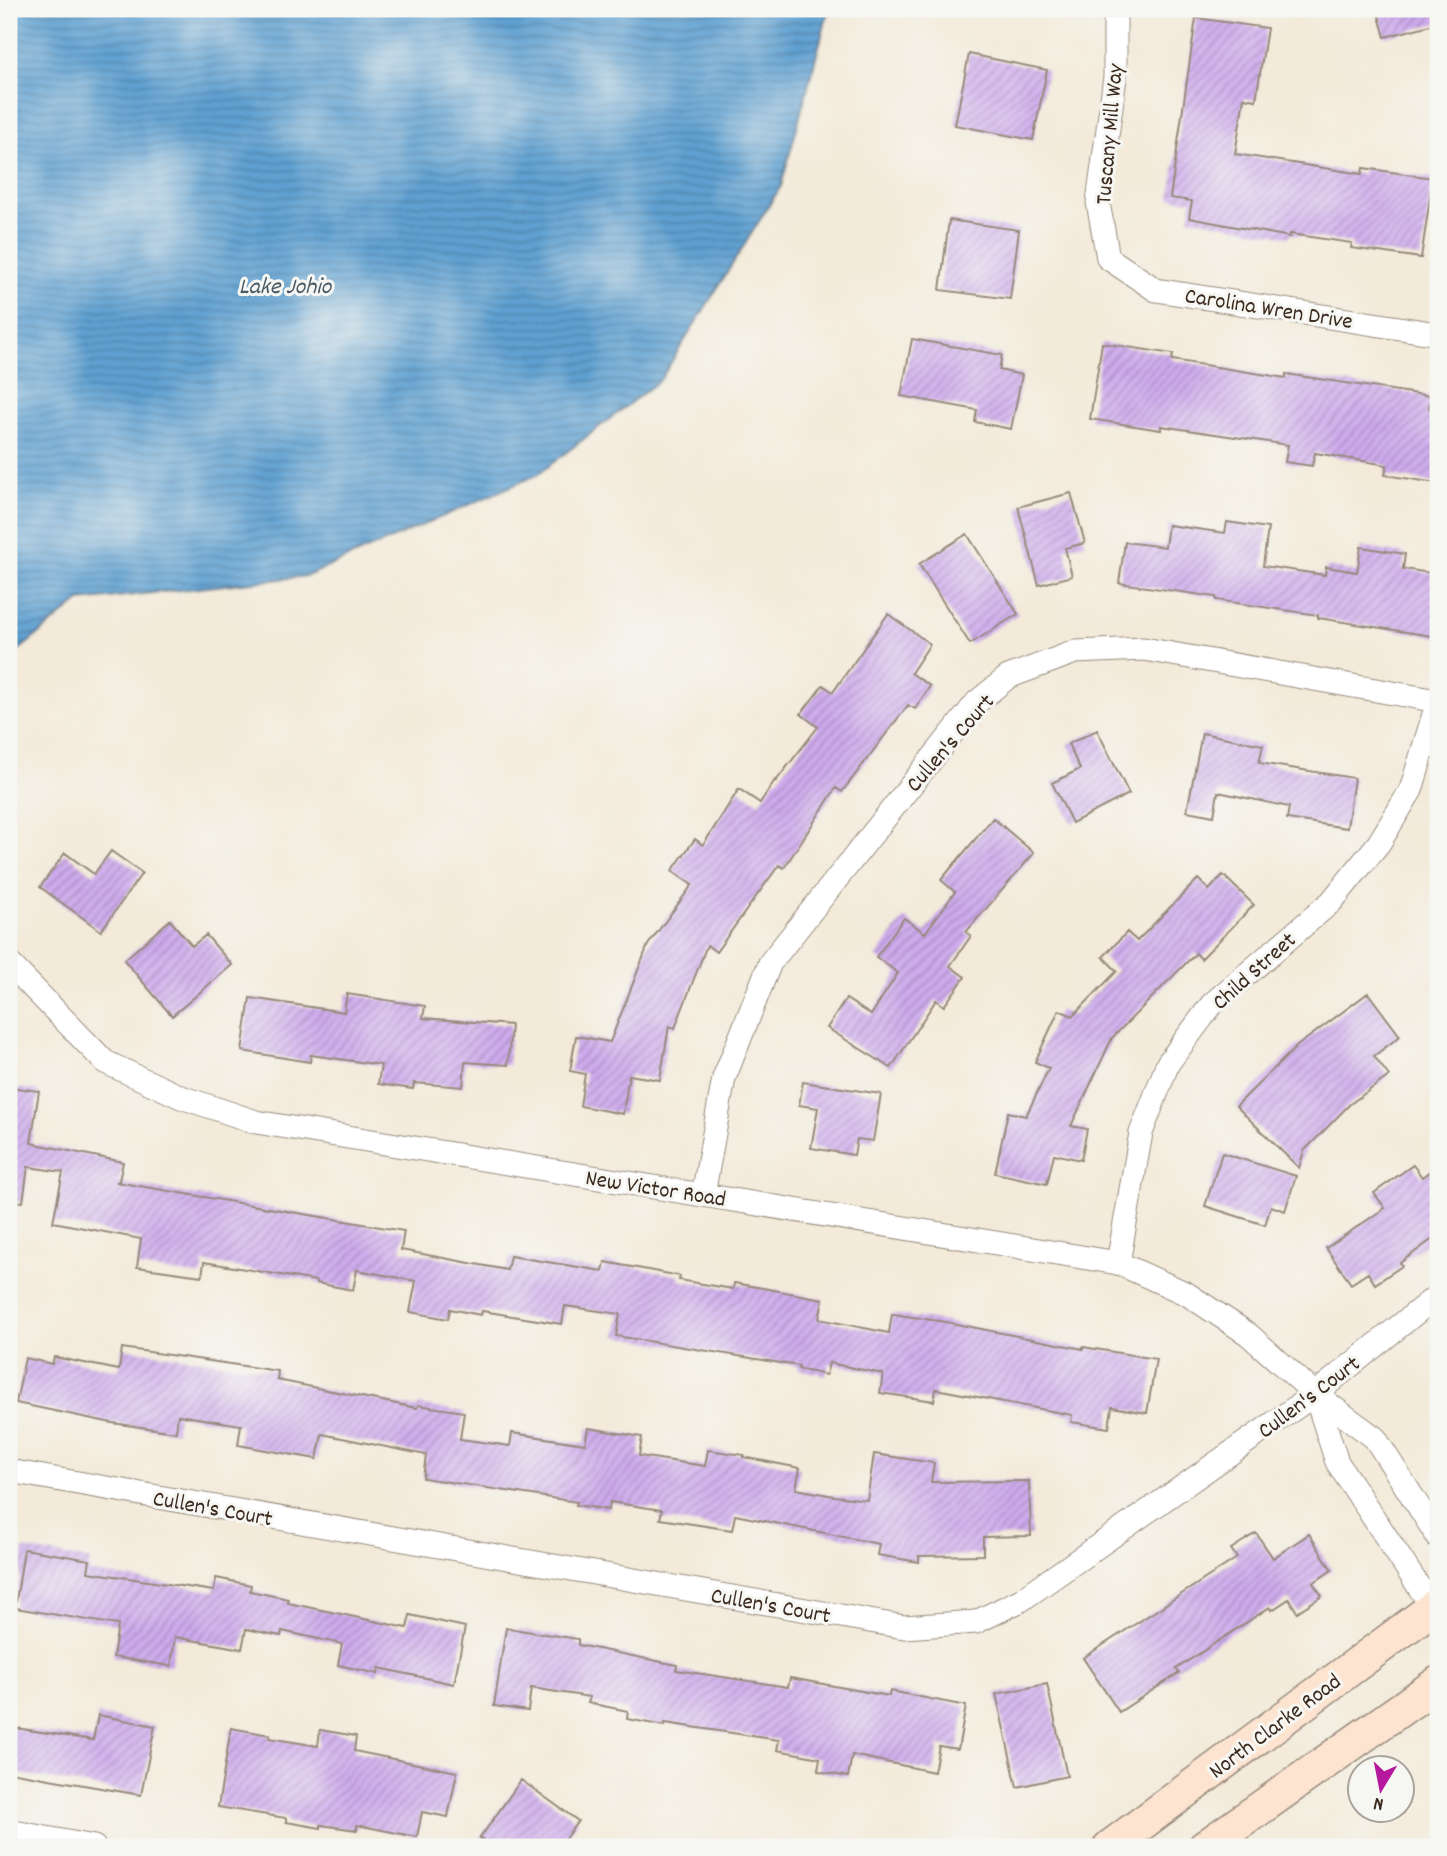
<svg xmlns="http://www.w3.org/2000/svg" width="1447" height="1856" font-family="Dekko,sans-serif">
	<defs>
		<pattern id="water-rules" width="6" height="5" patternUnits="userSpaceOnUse" patternTransform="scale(1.75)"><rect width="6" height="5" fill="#5ea0d1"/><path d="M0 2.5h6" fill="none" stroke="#4f83a9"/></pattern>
		<pattern id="building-hatch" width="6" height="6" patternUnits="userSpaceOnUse" patternTransform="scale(1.75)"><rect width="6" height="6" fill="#ceabed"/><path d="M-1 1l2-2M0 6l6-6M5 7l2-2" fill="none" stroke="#a88bbf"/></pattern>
	</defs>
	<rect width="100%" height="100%" fill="#f6f6f2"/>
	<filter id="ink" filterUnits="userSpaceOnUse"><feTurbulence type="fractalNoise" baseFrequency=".0143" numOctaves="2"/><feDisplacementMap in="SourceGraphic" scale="14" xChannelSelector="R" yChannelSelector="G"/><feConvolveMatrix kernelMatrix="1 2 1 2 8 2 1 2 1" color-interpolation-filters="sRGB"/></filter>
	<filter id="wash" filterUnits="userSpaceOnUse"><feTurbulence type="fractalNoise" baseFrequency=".00686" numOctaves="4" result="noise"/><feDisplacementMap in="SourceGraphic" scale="28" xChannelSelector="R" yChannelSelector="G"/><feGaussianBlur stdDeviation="1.57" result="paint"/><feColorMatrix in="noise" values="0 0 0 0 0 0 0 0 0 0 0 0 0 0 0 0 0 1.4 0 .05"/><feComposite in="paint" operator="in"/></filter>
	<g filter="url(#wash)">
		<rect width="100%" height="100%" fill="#f3ead9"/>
		<path fill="url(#water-rules)" stroke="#4c6578" stroke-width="2" d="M 9,9 L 829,9 L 781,186 L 660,380 L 537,475 L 307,576 L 80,601 L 9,658 Z"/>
		<g id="blocks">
			<path fill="url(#building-hatch)" d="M 1377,9 L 1438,9 L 1438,23 L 1385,37 Z
				M 1196,18 L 1267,28 L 1256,100 L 1244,98 L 1235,154 L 1362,174 L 1363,168 L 1433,178 L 1421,258 L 1351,248 L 1352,243 L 1290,234 L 1290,237 L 1189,218 L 1192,201 L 1170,198 Z
				M 969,54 L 1047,70 L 1033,140 L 955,125 Z
				M 949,220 L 1019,230 L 1010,299 L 940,290 Z
				M 912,339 L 1002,355 L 999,370 L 1022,375 L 1011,429 L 975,422 L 977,410 L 901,396 Z
				M 1102,343 L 1173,354 L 1172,360 L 1286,378 L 1286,374 L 1431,396 L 1429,408 L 1438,409 L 1436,483 L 1385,475 L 1387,465 L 1315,453 L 1312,466 L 1285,462 L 1288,445 L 1161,426 L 1161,430 L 1090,419 Z
				M 1071,493 L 1085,543 L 1065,548 L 1072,576 L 1039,585 L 1018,507 Z
				M 1227,522 L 1268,528 L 1263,566 L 1325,575 L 1326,567 L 1357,572 L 1361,547 L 1405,554 L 1403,569 L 1438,574 L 1438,637 L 1318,618 L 1318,615 L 1216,600 L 1216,597 L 1119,583 L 1125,542 L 1165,547 L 1168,525 L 1225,533 Z
				M 967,534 L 1018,614 L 970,644 L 919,564 Z
				M 888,614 L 930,644 L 911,673 L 930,686 L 915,709 L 908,705 L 842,792 L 836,788 L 784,868 L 779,865 L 716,952 L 707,945 L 675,1028 L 669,1026 L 660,1080 L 629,1075 L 623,1114 L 580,1106 L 585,1074 L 570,1071 L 576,1036 L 610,1042 L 648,945 L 692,885 L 672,871 L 695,839 L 703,845 L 739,789 L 760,803 L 775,780 L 776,781 L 818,727 L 801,714 L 823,685 L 833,692 Z
				M 1097,730 L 1129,794 L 1072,823 L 1052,783 L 1080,769 L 1068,744 Z
				M 1202,733 L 1263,745 L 1259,763 L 1354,778 L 1347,828 L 1287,819 L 1289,807 L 1218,792 L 1214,816 L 1187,811 Z
				M 993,818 L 1034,853 L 966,932 L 971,936 L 950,966 L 965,977 L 944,1006 L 936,1000 L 891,1068 L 827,1028 L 846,999 L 871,1015 L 898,973 L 876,957 L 904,918 L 925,933 L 955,892 L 941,880 Z
				M 111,851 L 142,873 L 101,931 L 40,887 L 65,853 L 94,874 Z
				M 1223,875 L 1254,905 L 1201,959 L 1196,953 L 1112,1038 L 1071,1126 L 1087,1129 L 1081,1160 L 1054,1154 L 1047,1184 L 995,1173 L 1008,1112 L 1026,1116 L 1049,1068 L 1035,1062 L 1059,1010 L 1073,1016 L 1117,971 L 1103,957 L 1127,932 L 1137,941 L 1198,879 L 1209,890 Z
				M 170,920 L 192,946 L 206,935 L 232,965 L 172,1016 L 124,960 Z
				M 1368,993 L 1400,1036 L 1374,1056 L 1389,1076 L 1350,1104 L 1304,1151 L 1299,1168 L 1236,1106 L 1297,1046 Z
				M 347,994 L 425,1006 L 423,1018 L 511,1025 L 508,1065 L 465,1062 L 463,1087 L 414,1083 L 413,1089 L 378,1084 L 381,1065 L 311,1055 L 310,1062 L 242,1051 L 250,998 L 344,1012 Z
				M 803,1082 L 881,1094 L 873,1141 L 857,1139 L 854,1155 L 811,1148 L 818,1108 L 799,1105 Z
				M 9,1087 L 39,1091 L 31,1143 L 123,1162 L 119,1181 L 116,1182 L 404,1231 L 401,1250 L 507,1270 L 510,1256 L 603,1271 L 605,1262 L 680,1276 L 679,1280 L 733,1289 L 734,1283 L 823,1299 L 819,1319 L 889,1333 L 892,1314 L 946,1322 L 1083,1349 L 1083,1347 L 1156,1359 L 1147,1413 L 1112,1407 L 1109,1428 L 1071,1422 L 1072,1415 L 936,1389 L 934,1401 L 880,1393 L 883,1374 L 829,1363 L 826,1375 L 798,1369 L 799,1366 L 616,1336 L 620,1314 L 565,1306 L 562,1324 L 482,1311 L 481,1315 L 450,1309 L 448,1319 L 410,1312 L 416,1281 L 357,1270 L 353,1290 L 316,1283 L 316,1281 L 204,1262 L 202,1276 L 137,1267 L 141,1239 L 53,1222 L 63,1172 L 28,1167 L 23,1202 L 9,1201 Z
				M 1222,1153 L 1296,1176 L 1285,1211 L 1271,1206 L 1265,1225 L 1205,1206 Z
				M 1413,1165 L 1422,1177 L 1438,1165 L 1438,1235 L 1400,1263 L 1402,1266 L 1375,1284 L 1368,1273 L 1351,1284 L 1326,1248 L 1385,1208 L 1374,1193 Z
				M 122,1348 L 278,1371 L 277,1380 L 417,1408 L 418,1405 L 464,1412 L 460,1439 L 510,1446 L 512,1433 L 585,1444 L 588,1428 L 642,1437 L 639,1456 L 705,1466 L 708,1450 L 744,1455 L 743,1457 L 800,1468 L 796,1489 L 834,1496 L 867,1500 L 874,1454 L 934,1463 L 931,1482 L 1029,1481 L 1031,1536 L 983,1537 L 983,1555 L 919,1556 L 919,1562 L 877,1555 L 879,1544 L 735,1515 L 732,1530 L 660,1519 L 662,1510 L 610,1502 L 609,1510 L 576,1505 L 577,1502 L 423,1478 L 426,1455 L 322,1434 L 317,1459 L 238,1445 L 241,1425 L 178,1415 L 176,1432 L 112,1423 L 16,1403 L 25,1358 L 52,1364 L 54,1357 L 119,1370 Z
				M 1256,1533 L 1273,1558 L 1309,1534 L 1332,1570 L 1313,1583 L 1322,1596 L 1297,1612 L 1289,1599 L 1272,1610 L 1270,1607 L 1176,1669 L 1179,1673 L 1119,1712 L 1083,1658 L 1237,1558 L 1231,1549 Z
				M 24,1549 L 90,1560 L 88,1572 L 214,1591 L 216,1578 L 251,1585 L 250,1591 L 288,1599 L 288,1603 L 407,1628 L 410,1615 L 465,1627 L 454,1684 L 379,1668 L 378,1674 L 338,1665 L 342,1644 L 282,1631 L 281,1636 L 246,1629 L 242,1649 L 175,1637 L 171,1666 L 113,1657 L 118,1625 L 15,1608 Z
				M 506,1628 L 578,1639 L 578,1645 L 677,1665 L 676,1670 L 788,1687 L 790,1678 L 889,1696 L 890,1691 L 966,1706 L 958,1749 L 939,1746 L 934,1772 L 852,1755 L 848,1777 L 818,1771 L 820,1758 L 777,1750 L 779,1740 L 665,1723 L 665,1726 L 627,1719 L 628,1711 L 588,1703 L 590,1697 L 531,1688 L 528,1711 L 494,1706 Z
				M 1047,1684 L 1067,1776 L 1017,1787 L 996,1694 Z
				M 98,1715 L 155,1726 L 141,1795 L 9,1772 L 9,1727 L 93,1740 Z
				M 231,1728 L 270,1735 L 269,1738 L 318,1746 L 320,1730 L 356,1736 L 354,1751 L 457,1772 L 448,1817 L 422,1812 L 417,1837 L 357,1825 L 357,1830 L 321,1825 L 321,1828 L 286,1822 L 286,1818 L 218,1807 Z
				M 521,1780 L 578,1821 L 559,1847 L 493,1847 L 480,1838 Z"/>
		</g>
	</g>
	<g filter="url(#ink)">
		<use href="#blocks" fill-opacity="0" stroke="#978a7c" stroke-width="2"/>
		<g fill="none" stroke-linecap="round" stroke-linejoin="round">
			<g stroke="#978a7c" stroke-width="25">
				<path id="street" d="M 1115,9 L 1115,77 L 1098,202 L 1108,258 L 1156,290 L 1438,334
					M 9,963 L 105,1062 L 181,1097 L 256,1122 L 1118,1263 L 1187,1294 L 1248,1334 L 1315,1394 L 1375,1438 L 1438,1537
					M 703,1195 L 724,1078 L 770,963 L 977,702 L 1008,677 L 1075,652 L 1144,649 L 1438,701
					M 1118,1263 L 1141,1133 L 1168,1063 L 1212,1004 L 1331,902 L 1379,843 L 1411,790 L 1438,701
					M 1315,1394 L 1337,1462 L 1438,1616
					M 9,1471 L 904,1627 L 976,1622 L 1021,1600 L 1315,1394 L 1438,1295
					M 9,1831 L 94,1847"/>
			</g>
			<g stroke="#978a7c" stroke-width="36">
				<path id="secondary" d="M 1110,1847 L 1438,1604
					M 1205,1847 L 1438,1683"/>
			</g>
			<use href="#street" stroke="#fff" stroke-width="23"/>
			<use href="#secondary" stroke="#fde4d1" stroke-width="33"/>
		</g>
	</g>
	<g text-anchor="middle" stroke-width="6" stroke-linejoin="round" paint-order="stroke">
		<g font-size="23" fill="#3b2a1e" stroke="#f6f6f2">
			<text transform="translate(1108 134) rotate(-85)" y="8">Tuscany Mill Way</text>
			<text transform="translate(1269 307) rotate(9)" y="8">Carolina Wren Drive</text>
			<text transform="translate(949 742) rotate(-49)" y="8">Cullen's Court</text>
			<text transform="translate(1253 970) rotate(-42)" y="8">Child Street</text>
			<text transform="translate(656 1187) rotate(9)" y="8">New Victor Road</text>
			<text transform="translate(1308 1396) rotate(-37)" y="8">Cullen's Court</text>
			<text transform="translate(213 1507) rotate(10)" y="8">Cullen's Court</text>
			<text transform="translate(771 1604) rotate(10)" y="8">Cullen's Court</text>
			<text transform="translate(1274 1725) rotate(-37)" y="8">North Clarke Road</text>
		</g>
		<g font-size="24" font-style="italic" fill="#495966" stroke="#f6f6f2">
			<text x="285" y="293">Lake Johio</text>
		</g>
	</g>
	<rect width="1447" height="1856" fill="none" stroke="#f6f6f2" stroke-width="35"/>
	<g transform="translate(1381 1789) rotate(190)"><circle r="33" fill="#f6f6f2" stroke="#aba49d" stroke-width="2"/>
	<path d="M0-5L12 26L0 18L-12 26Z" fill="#b5179e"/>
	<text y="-10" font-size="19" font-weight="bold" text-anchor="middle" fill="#3b2a1e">N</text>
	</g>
</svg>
